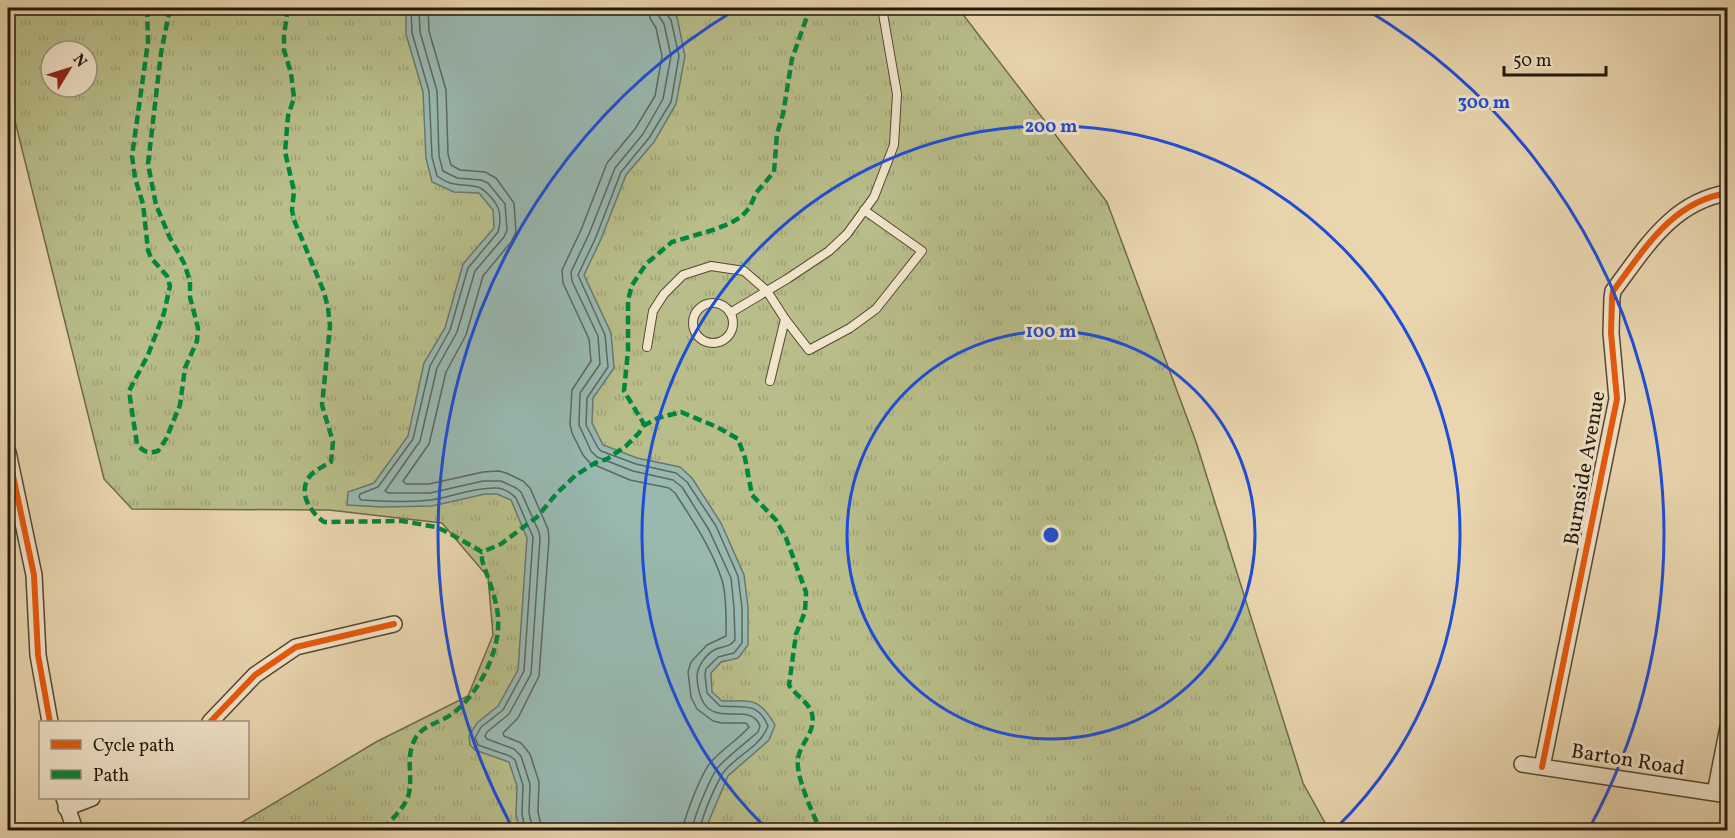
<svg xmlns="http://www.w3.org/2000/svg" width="1735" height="838" font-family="Vollkorn,serif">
	<defs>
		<pattern id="grass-tufts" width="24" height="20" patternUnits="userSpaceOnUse" patternTransform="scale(1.5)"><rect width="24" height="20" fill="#b8bd89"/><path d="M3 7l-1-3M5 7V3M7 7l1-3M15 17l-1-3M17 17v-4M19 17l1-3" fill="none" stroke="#9ea275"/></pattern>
	</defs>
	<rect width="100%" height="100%" fill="#e9d5ae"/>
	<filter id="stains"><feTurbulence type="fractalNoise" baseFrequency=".00333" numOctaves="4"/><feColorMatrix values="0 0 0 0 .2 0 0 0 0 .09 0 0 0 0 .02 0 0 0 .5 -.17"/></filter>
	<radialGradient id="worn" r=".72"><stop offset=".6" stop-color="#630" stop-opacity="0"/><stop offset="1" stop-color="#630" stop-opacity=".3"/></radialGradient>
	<path fill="url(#grass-tufts)" stroke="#6d6a4a" stroke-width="1.5" fill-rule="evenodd" d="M 8,8 L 958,8 L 1107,202 L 1196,442 L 1303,783 L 1329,830 L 229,830 L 376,742 L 468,696 L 493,635 L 488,577 L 442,523 L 329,510 L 132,509 L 104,479 L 8,93 ZM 51,51 L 87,51 L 87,87 L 51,87 Z"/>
	<path fill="#98b8b0" stroke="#69786e" stroke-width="1.5" d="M 406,8 L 668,8 L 677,17 L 685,56 L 676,104 L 654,142 L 626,175 L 601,239 L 584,275 L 611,333 L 614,368 L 593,398 L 592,423 L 603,445 L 637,458 L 680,467 L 692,478 L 721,523 L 744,575 L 748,607 L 748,645 L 738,658 L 721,662 L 711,673 L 712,692 L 722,701 C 752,701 759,697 775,725 L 769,740 L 728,776 L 705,830 L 520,830 L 516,815 L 517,786 L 509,762 L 475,750 L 470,745 L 469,736 L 477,723 L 498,706 L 518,670 L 527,538 L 511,500 L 497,494 L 485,494 L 432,506 L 382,507 L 347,505 L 348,492 L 374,483 L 408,436 L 424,363 L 445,328 L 463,264 L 494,228 L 493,210 L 479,193 L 454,192 L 432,182 L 426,158 L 423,92 L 406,34 Z"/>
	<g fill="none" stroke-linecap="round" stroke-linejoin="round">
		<path stroke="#5d685e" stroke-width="1.5" d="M 411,8 L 412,33 L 429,91 L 432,157 L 437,176 C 453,188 461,183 478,187 C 485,189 496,202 498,208 C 501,214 500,226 498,232 L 468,268 L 450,330 L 430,366 L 413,439 L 378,487 L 360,494 L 359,497 L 361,500 C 384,501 409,503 431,500 C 453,497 474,487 496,488 C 503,488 511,493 516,498 L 533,537 L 524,671 L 503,710 L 481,727 L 475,738 L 478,745 L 510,756 L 515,760 L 523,785 L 522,814 L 525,830
			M 419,8 L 420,32 L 437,91 L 439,156 L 443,171 L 457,178 L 481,180 L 488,183 L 505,204 L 507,230 L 504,237 L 475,271 L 457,332 L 437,368 L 420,441 L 385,491 L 388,493 L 430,493 L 483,481 L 501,481 L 516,488 L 521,492 L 539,532 L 540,538 L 531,674 L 509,714 L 487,732 L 485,736 L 487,739 L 514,749 L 521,756 L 530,784 L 529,813 L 533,830
			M 428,8 L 429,31 L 446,90 L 448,154 L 451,165 L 460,170 L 485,172 L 496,178 L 514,203 L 516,232 L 511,242 L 483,276 L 466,335 L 446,372 L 429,444 L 403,481 L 406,484 L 429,484 L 483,472 L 499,471 L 506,473 L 523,481 L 530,488 L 548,529 L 549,539 L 539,676 L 518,718 L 503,733 L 504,736 L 521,743 L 530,754 L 539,782 L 538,812 L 542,830
			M 648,8 L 650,18 L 656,28 L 662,56 L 655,96 L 635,129 L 607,163 L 581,230 L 562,270 L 563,283 L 589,339 L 591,361 L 572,390 L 570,424 L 572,433 L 583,455 L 590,463 L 630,480 L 669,488 L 675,493 C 692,519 712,549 722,580 C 727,597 726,619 726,636 L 707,645 L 691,662 L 688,672 L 691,697 L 697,709 L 713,721 L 722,723 L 746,723 L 749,727 C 738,740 722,749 711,762 C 702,772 684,817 683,830
			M 657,8 L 659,16 L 664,24 L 671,56 L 663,99 L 643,134 L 615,168 L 589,234 L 571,272 L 572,281 L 598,336 L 600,364 L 580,393 L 579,425 L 591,451 L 597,457 L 633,471 L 673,480 L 682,487 L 709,530 L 731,578 L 734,608 L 735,640 C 729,648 722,646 714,650 C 706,655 697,666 697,677 C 701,740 748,696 760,726 L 758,732 C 745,743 731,754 719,766 C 711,775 693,819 692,830
			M 665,8 L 665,12 L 671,20 L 679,56 L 671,102 L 649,138 L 621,172 L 596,237 L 578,275 L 605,335 L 608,367 L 587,398 L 586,425 L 598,448 L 601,451 L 636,464 L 676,473 L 687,482 L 716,526 L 738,576 L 742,608 L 742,643 L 734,653 L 718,657 L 706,669 L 705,674 L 707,693 L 720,706 C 742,708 758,701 768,726 C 760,748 736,755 723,773 C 716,784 701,818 700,830"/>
		<g stroke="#544734" stroke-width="10">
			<path id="lane" d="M693 323a20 20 0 1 1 40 0a20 20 0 1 1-40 0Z
				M 730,313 L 787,279 L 829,251 L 847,234 L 874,197 L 894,145 L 897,94 L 882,8
				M 647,347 L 653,311 L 664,294 L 683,275 L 711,266 L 744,271 L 767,291 L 785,319 L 809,350 L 850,328 L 876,309 L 922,251 L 864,210
				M 770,381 L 785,319"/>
		</g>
		<g stroke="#544734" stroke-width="18">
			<path id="street" d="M 8,452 L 34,575 L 38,655 L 50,722
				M 210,722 L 255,675 L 296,647 L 394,624
				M 1522,764 L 1728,795
				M 1542,767 L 1617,399 L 1611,333 L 1612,298 L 1613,291 C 1644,250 1672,201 1728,193
				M 1715,793 L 1728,727
				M 64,798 L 75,830
				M 66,808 L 92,798"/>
		</g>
		<use href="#lane" stroke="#f1e4ca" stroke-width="8"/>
		<use href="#street" stroke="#f1e4ca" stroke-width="15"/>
		<path stroke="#00873e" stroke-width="4.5" stroke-dasharray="9 4.5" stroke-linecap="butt" d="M 147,8 L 148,42 L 132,156 L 135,178 L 143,204 L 148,250 L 151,258 L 167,276 L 170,286 L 164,313 L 148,355 L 129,391 L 137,444 C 143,452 148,454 158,451 L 166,439 L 180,405 L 185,368 L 197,341 L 198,328 L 190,297 L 190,281 L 184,263 L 170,238 L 156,205 L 148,164 L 161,53 L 170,8
			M 288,8 L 284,35 L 284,50 L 291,73 L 294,98 L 288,116 L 285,152 L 294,191 L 292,210 L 294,220 L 324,292 L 328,308 L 330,326 L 322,405 L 333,442 L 331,462 C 324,466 315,470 310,476 C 297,492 310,512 324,522 L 402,521 L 436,527 L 449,533 L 482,552 L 501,544 L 537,517 L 557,493 L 576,475 L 595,463 L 607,459 L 626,446 L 639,433 L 644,424 L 624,391 L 628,351 L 628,300 L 632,285 L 646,264 L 672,242 L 713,230 L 731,223 L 742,216 L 750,207 L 756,193 L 774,172 L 777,134 L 783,114 L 792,59 L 810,8
			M 643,426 L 658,418 L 681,412 L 717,427 L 738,439 L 745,458 L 752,495 L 776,520 L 786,538 L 806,592 L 805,612 L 796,634 L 789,685 C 795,695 810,703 812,714 C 816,732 801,742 798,758 C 795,776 813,813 820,830
			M 384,830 C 391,818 406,808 409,793 C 413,774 405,758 415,739 C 422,725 440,723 452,714 C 481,692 504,645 497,609 C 494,592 487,576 482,560 L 482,552"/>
		<g stroke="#f1e4ca" stroke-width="10">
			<path id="cycleway" d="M 8,452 L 34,575 L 38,655 L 50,722
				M 210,722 L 255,675 L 296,647 L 394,624
				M 1542,767 L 1617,399 L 1611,333 L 1612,298 L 1613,291 C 1644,250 1672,201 1728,193"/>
		</g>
		<use href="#cycleway" stroke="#e8590c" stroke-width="6"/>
	</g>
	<g fill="none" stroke="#1d4ed8" stroke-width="3">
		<circle cx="1051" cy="535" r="204"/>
		<path d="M767 829A409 409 0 1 1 1335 829"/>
		<path d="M512 827A613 613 0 0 1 735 10M1367 10A613 613 0 0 1 1590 827"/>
	</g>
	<g text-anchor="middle" stroke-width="6" stroke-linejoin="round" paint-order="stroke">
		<g font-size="21" fill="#22180b" stroke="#f1e4ca">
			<text transform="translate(1584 468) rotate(-80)" y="7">Burnside Avenue</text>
			<text transform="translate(1628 759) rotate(9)" y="7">Barton Road</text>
		</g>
	</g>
	<circle cx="1051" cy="535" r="9" fill="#1d4ed8" stroke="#f1e4ca" stroke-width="3"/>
	<g font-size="18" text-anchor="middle" font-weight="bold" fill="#1d4ed8" stroke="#f1e4ca" stroke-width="6" stroke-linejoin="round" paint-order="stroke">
		<text x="1484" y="108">300 m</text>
		<text x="1051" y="132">200 m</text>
		<text x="1051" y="337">100 m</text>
	</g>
	<rect width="1735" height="838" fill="none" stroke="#e9d5ae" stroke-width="30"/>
	<rect x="9" y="9" width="1717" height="820" fill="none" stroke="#22180b" stroke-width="3"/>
	<rect x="15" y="15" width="1705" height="808" fill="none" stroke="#22180b" stroke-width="1.5"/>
	<rect x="39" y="721" width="210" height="78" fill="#f1e4ca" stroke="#9e927e" stroke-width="1.5"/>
	<rect x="51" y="740" width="30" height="9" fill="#e8590c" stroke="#9e927e" stroke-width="1.5"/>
	<text x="93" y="751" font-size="18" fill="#22180b">Cycle path</text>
	<rect x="51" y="770" width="30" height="9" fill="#00873e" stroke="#9e927e" stroke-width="1.5"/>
	<text x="93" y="781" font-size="18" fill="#22180b">Path</text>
	<g transform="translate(69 69) rotate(52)"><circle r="28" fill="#f1e4ca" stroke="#9e927e" stroke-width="1.5"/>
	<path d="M0-4.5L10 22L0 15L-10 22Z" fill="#8f2418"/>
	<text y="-9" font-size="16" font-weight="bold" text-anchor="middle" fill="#22180b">N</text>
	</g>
	<path d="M1504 66v9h102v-9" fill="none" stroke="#22180b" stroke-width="3"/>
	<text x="1513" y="66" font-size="18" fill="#22180b" stroke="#f1e4ca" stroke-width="4.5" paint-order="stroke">50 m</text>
	<rect width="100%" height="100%" filter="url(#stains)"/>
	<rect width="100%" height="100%" fill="url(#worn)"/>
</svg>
